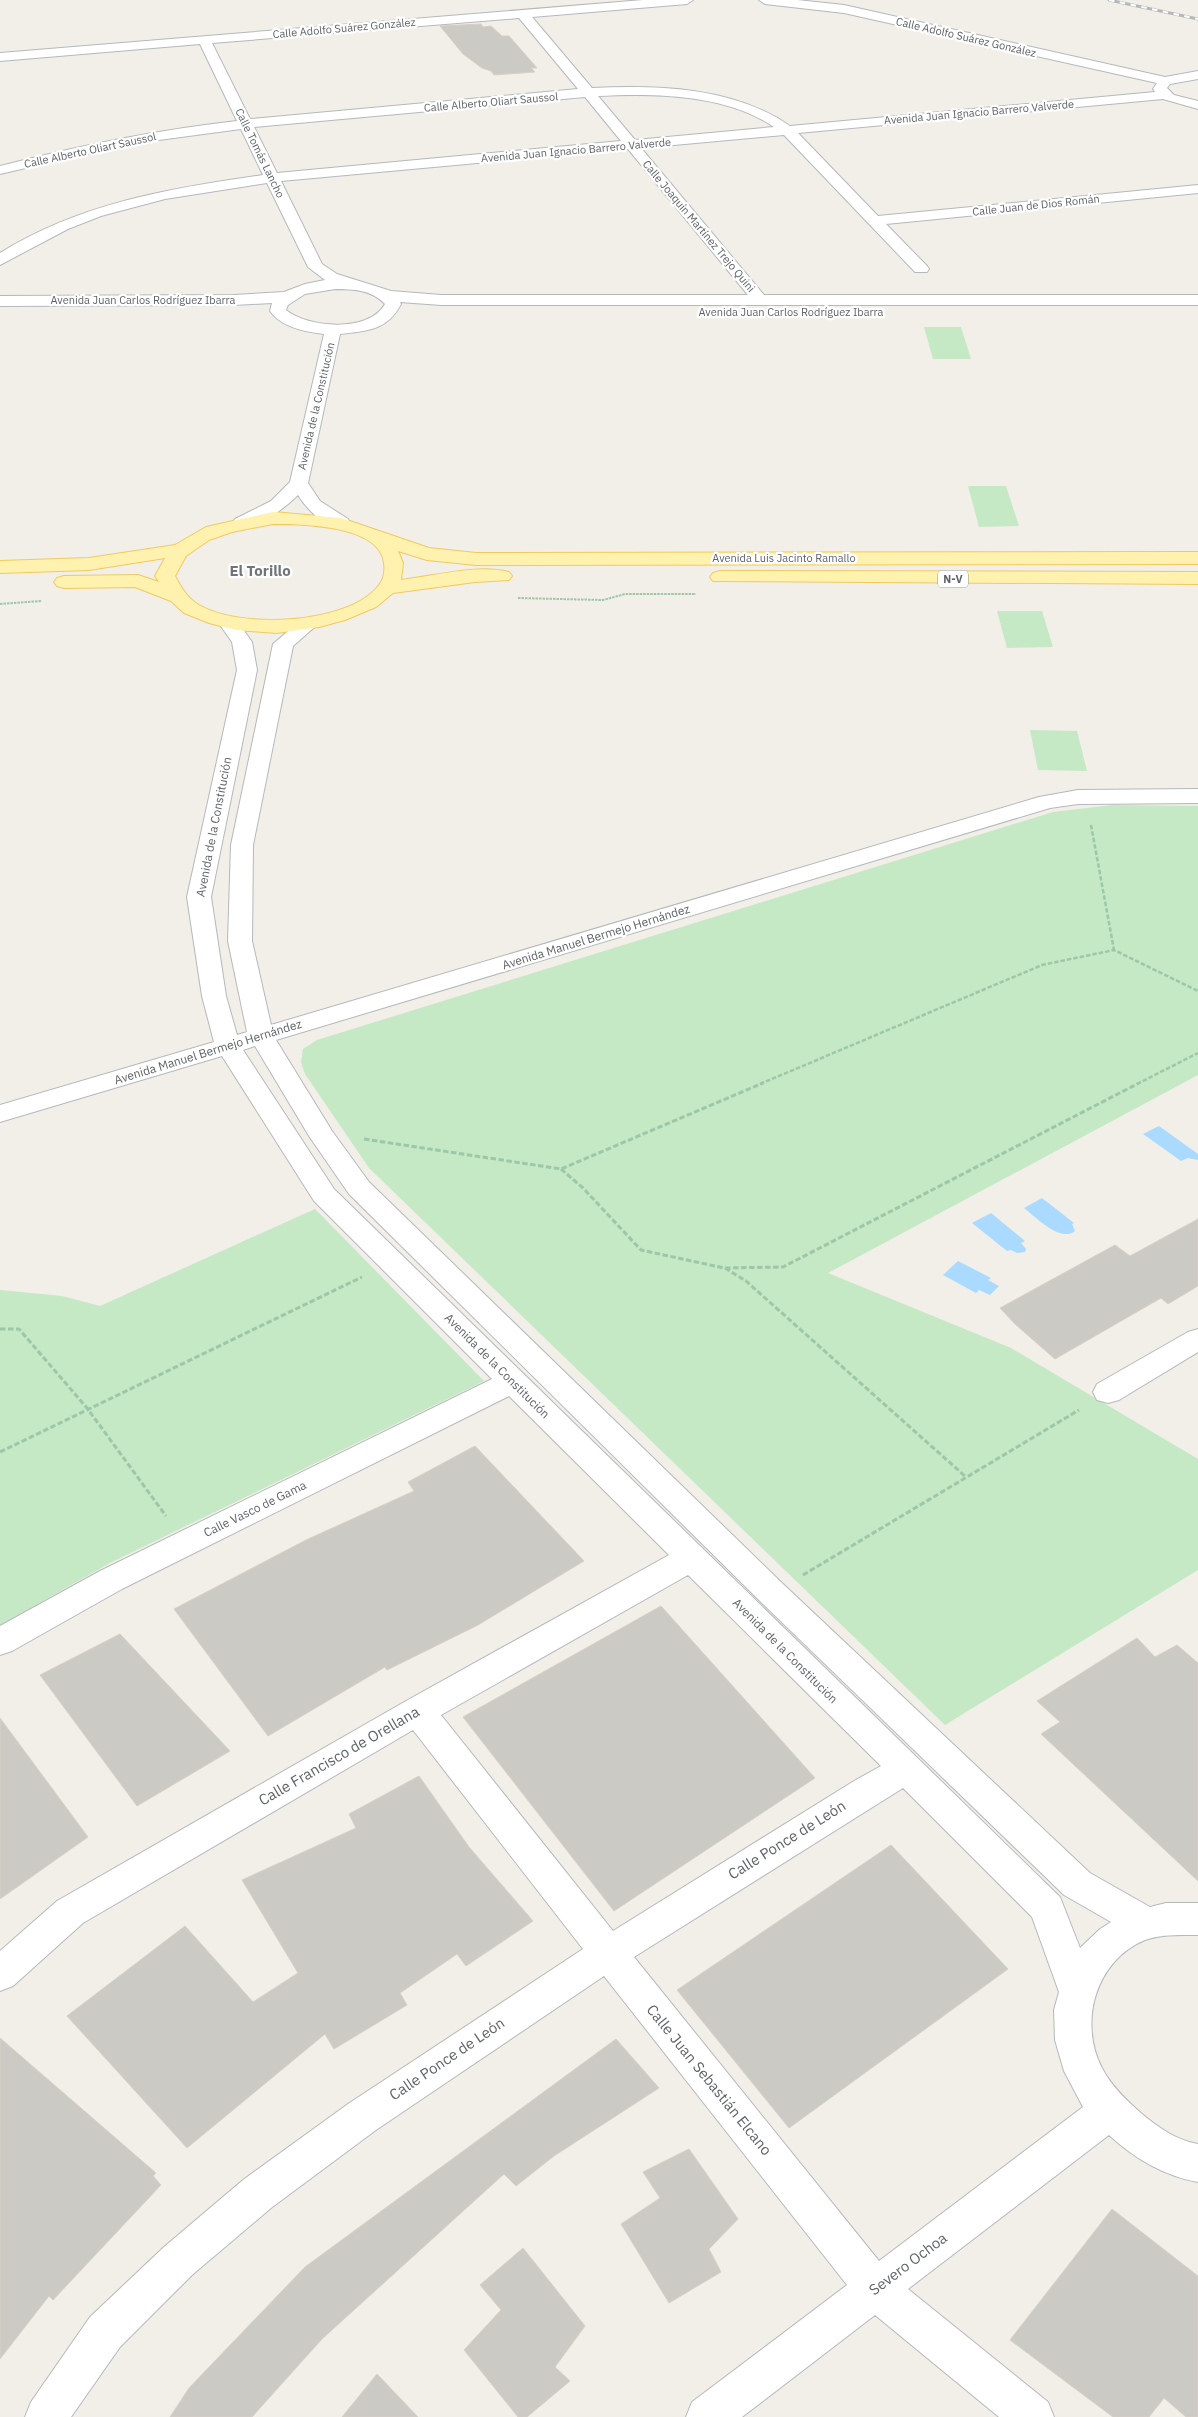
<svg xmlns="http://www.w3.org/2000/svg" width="1198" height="2417" font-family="'IBM Plex Sans',sans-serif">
	<rect width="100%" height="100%" fill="#f1efe8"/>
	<path fill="#c5e8c5" d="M 924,327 L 961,327 L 971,359 L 933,359 Z
		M 968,486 L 1006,486 L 1019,526 L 979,527 Z
		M 997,611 L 1042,611 L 1053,647 L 1007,648 Z
		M 1030,730 L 1077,731 L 1087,771 L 1038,770 Z
		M 1113,805 L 1198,806 L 1198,1075 L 828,1273 L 1011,1348 L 1198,1459 L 1198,1570 L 945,1725 L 369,1168 L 305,1074 L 301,1062 L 303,1049 L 317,1040 L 1053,812 Z
		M 315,1209 L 484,1381 L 110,1563 L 0,1625 L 0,1290 L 62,1296 L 100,1306 Z"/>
	<path fill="#aadaff" d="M 1159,1126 L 1198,1154 L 1198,1160 L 1188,1158 L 1181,1161 L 1143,1134 Z
		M 1042,1198 L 1074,1223 L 1072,1224 L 1075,1231 C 1060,1243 1036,1217 1024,1208 Z
		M 991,1213 L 1025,1241 L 1021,1243 L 1026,1249 L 1025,1252 L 1017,1253 L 1011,1250 L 1007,1251 L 972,1223 Z
		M 958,1261 L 991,1278 L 988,1280 L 999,1286 L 990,1295 L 979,1290 L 976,1293 L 943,1275 Z"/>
	<path fill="#cccac5" stroke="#d6d1c6" d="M 481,24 L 483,27 L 491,26 L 502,36 L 509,36 L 537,68 L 531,68 L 535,72 L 494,75 L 491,71 L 482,68 L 463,54 L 440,26 Z
		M 1198,1219 L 1198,1286 L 1168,1304 L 1161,1298 L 1055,1359 L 1015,1324 L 1000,1308 L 1115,1245 L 1130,1256 Z
		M 475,1446 L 584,1561 L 478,1625 L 387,1670 L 385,1667 L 268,1736 L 174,1609 L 306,1540 L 414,1491 L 408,1482 Z
		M 661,1606 L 815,1778 L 614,1911 L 463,1717 Z
		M 120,1634 L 230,1751 L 137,1806 L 40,1675 Z
		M 1137,1638 L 1155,1657 L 1177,1645 L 1198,1663 L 1198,1881 L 1041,1734 L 1060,1722 L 1037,1701 Z
		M 0,1718 L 88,1837 L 0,1899 Z
		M 419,1776 L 469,1847 L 533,1921 L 466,1966 L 457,1954 L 400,1993 L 407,2005 L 334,2049 L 325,2034 L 187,2148 L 67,2016 L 185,1926 L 253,2002 L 298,1973 L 242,1880 L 356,1828 L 349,1814 Z
		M 891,1845 L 1008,1969 L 789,2128 L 677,1990 Z
		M 0,2038 L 156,2173 L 153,2176 L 161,2185 L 53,2300 L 49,2296 L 0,2359 Z
		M 616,2039 L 659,2088 L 554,2156 L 516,2186 L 504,2174 L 322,2339 L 252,2417 L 170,2417 L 189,2388 L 305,2267 Z
		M 689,2149 L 738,2219 L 709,2249 L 721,2272 L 669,2303 L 621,2224 L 660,2198 L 643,2172 Z
		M 1112,2209 L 1198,2276 L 1198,2417 L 1186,2417 L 1164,2398 L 1149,2417 L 1113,2417 L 1010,2340 Z
		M 523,2248 L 585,2326 L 555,2367 L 570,2381 L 527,2417 L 518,2417 L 464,2350 L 501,2310 L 480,2285 Z
		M 377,2374 L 418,2417 L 342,2417 Z"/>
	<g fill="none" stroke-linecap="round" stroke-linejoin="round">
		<g stroke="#b5b8bc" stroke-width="2">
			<path id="street" d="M 643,0 L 693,0 L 687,4 L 532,17 L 592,88 C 658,85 734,87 790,126 L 1155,92 L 1153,89 L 1157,83 L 844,13 L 765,4 L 759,0 L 797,0 L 844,5 L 1165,77 L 1198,71 L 1198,79 L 1170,84 L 1167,88 L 1174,95 L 1198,101 L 1198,109 L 1163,99 L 798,133 L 878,216 L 1198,185 L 1198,193 L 886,224 L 927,266 L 929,269 L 927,272 L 915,272 L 784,135 L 641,148 L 764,295 L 1198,295 L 1198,305 L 441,305 L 400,302 L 401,304 C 388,330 367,331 340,334 L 308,483 L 320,501 L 348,519 L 350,523 L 348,527 C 329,532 307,510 298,495 C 285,508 254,532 235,527 L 233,523 L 235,519 L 271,501 L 290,482 L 324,334 C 305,332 281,327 270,311 L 272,303 L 234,305 L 0,306 L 0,296 L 234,295 L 284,292 L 305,284 L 325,280 L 308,267 L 267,183 L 165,199 L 101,216 L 68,229 L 0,265 L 0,253 C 80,203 171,188 263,175 L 241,129 L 129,144 L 0,174 L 0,166 C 78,146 156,130 237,121 L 200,44 L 0,61 L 0,53 ZM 519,18 L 578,89 L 250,119 L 212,43 ZM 598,96 C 654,93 726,94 774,127 L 635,140 ZM 585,97 L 621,141 L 277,173 L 254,127 ZM 628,149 L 748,295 L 441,295 L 391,291 L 337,274 L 322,264 L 281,181 ZM 335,289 C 353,289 372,290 385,304 C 369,333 308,328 286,310 L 288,305 L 305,294 Z
				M 228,616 L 235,618 L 252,642 L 257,670 L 211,897 L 226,996 L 237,1035 L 247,1032 L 228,941 L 231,845 L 273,644 L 301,620 L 308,618 L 315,620 L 318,624 L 293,646 L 253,845 L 252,941 L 271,1025 L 1039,797 L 1078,790 L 1198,789 L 1198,803 L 1078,804 L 1050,808 L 276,1040 L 332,1131 L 369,1182 L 783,1584 L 1090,1873 L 1150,1907 L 1166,1903 L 1198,1903 L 1198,1935 C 1180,1935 1162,1934 1145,1940 C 1096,1960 1078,2022 1102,2068 C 1111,2086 1127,2101 1142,2114 C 1159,2128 1176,2140 1198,2144 L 1198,2182 C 1164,2176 1134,2158 1109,2135 L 908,2289 L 1048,2402 L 1054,2417 L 999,2417 L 875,2315 L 742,2417 L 686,2417 L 692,2402 L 847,2285 L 604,1976 L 376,2130 L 271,2208 L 192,2275 L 120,2347 L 71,2417 L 25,2417 L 31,2402 L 90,2317 L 164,2247 L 243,2180 L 348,2104 L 583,1949 L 413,1730 L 83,1923 L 13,1986 L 0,1991 L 0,1951 L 57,1901 L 406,1701 L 669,1555 L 509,1396 L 122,1589 L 12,1651 L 0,1655 L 0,1626 L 100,1571 L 492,1379 L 314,1201 L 222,1056 L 0,1122 L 0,1105 L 214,1042 L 202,996 L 187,897 L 237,670 L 232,642 L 218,622 L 221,618 ZM 255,1046 L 309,1136 L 349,1194 L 761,1602 L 1064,1895 L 1111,1922 L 1100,1929 L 1080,1948 L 1060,1897 L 334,1189 L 243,1050 ZM 688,1575 L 881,1766 L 854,1781 L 613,1931 L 441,1715 ZM 903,1788 L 1032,1917 L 1059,1992 L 1054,2010 L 1055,2040 L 1064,2071 L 1083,2107 L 879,2261 L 634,1957 Z
				M 1198,1329 L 1198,1352 L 1119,1400 L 1108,1403 L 1097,1400 L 1093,1392 L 1097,1384 L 1188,1332 Z"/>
		</g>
		<g stroke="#f2c960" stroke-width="2">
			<path id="primary" d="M 273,512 L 341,518 L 429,548 L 476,553 L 1198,552 L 1198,564 L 476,565 L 427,560 L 398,551 L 403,563 L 401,580 C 435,576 476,564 509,572 L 512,576 L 509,580 L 475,582 L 393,593 L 376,607 L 345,620 L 319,627 L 277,633 L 236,630 L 209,623 L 184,613 L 171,601 L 135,587 L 64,588 L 57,586 L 54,582 L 57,578 L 64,576 L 138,575 L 159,582 L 155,576 L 165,558 L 89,570 L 0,573 L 0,561 L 89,558 L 175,545 L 206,527 ZM 273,524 C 301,524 380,525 384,563 C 385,570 384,579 379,585 C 349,625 239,629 199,605 C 187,598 181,587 175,576 L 186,556 L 209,540 L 232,532 Z
				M 720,571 L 1198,572 L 1198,584 L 713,581 L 710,577 L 713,573 Z"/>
		</g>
		<path stroke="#9cc7a9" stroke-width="2" stroke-dasharray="2.5 1" stroke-linecap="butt" d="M 518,598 L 603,600 L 625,594 L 696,594
			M 0,604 L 42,601"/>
		<path stroke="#9cc7a9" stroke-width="2.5" stroke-dasharray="4.5 2" stroke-linecap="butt" d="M 1091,825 L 1114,950
			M 760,1084 L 1042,965 L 1114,950 L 1198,991
			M 1137,1084 L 1198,1053"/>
		<path stroke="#9cc7a9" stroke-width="3" stroke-dasharray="5.5 2.5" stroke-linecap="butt" d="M 364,1139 L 561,1169 L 763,1083
			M 561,1169 L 583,1188 L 641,1250 L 724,1268 L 783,1267 L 1139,1083
			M 725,1268 L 746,1281 L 966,1477
			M 0,1329 L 19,1329 L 87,1408 L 166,1516
			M 0,1452 L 362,1277
			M 803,1575 L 1079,1410"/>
		<use href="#street" fill="#fff" fill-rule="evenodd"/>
		<use href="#primary" fill="#fff2af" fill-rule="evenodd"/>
		<g stroke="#b6b7b8" stroke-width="3">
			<path id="rail" d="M 1109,0 L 1198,19"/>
		</g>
		<use href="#rail" stroke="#fff" stroke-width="2" stroke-dasharray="5.5" stroke-linecap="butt"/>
	</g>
	<g text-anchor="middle" stroke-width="4.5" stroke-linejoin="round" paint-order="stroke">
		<g font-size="11" fill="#5f6368" stroke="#fff">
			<text transform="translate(344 28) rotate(-5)" y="4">Calle Adolfo Suárez González</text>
			<text transform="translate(966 37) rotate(13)" y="4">Calle Adolfo Suárez González</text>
			<text transform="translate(491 102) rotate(-5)" y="4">Calle Alberto Oliart Saussol</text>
			<text transform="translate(979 112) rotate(-5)" y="4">Avenida Juan Ignacio Barrero Valverde</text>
			<text transform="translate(90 150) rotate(-12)" y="4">Calle Alberto Oliart Saussol</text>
			<text transform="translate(576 150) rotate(-5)" y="4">Avenida Juan Ignacio Barrero Valverde</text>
			<text transform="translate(260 153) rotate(64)" y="4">Calle Tomás Lancho</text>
			<text transform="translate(1036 205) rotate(-6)" y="4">Calle Juan de Dios Román</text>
			<text transform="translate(699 226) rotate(50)" y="4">Calle Joaquín Martínez Trejo Quini</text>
			<text x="143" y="304">Avenida Juan Carlos Rodríguez Ibarra</text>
			<text x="791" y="316">Avenida Juan Carlos Rodríguez Ibarra</text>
			<text transform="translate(316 406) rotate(-77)" y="4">Avenida de la Constitución</text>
			<text x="784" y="562">Avenida Luis Jacinto Ramallo</text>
		</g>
		<rect fill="#fff" stroke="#8f9295" stroke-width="1" x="938" y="570.5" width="30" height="17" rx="4"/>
		<g font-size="11" font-weight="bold" fill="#5f6368">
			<text x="953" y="583">N-V</text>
		</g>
		<g font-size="12" fill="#5f6368" stroke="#fff">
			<text transform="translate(214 827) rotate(-79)" y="4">Avenida de la Constitución</text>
			<text transform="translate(596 937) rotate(-17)" y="4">Avenida Manuel Bermejo Hernández</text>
			<text transform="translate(208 1052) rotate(-17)" y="4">Avenida Manuel Bermejo Hernández</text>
			<text transform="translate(497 1366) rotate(45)" y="4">Avenida de la Constitución</text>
			<text transform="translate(255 1509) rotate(-26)" y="4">Calle Vasco de Gama</text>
			<text transform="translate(785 1651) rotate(45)" y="4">Avenida de la Constitución</text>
		</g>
		<g font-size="15" font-weight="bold" fill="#70757a" stroke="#fff">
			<text x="260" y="576">El Torillo</text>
		</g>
		<g font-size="15" fill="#5f6368" stroke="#fff">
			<text transform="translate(339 1756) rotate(-30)" y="5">Calle Francisco de Orellana</text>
			<text transform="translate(787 1840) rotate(-32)" y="5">Calle Ponce de León</text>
			<text transform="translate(447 2059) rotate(-34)" y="5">Calle Ponce de León</text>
			<text transform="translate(709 2080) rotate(51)" y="5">Calle Juan Sebastián Elcano</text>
			<text transform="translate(908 2264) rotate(-37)" y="5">Severo Ochoa</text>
		</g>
	</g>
</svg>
